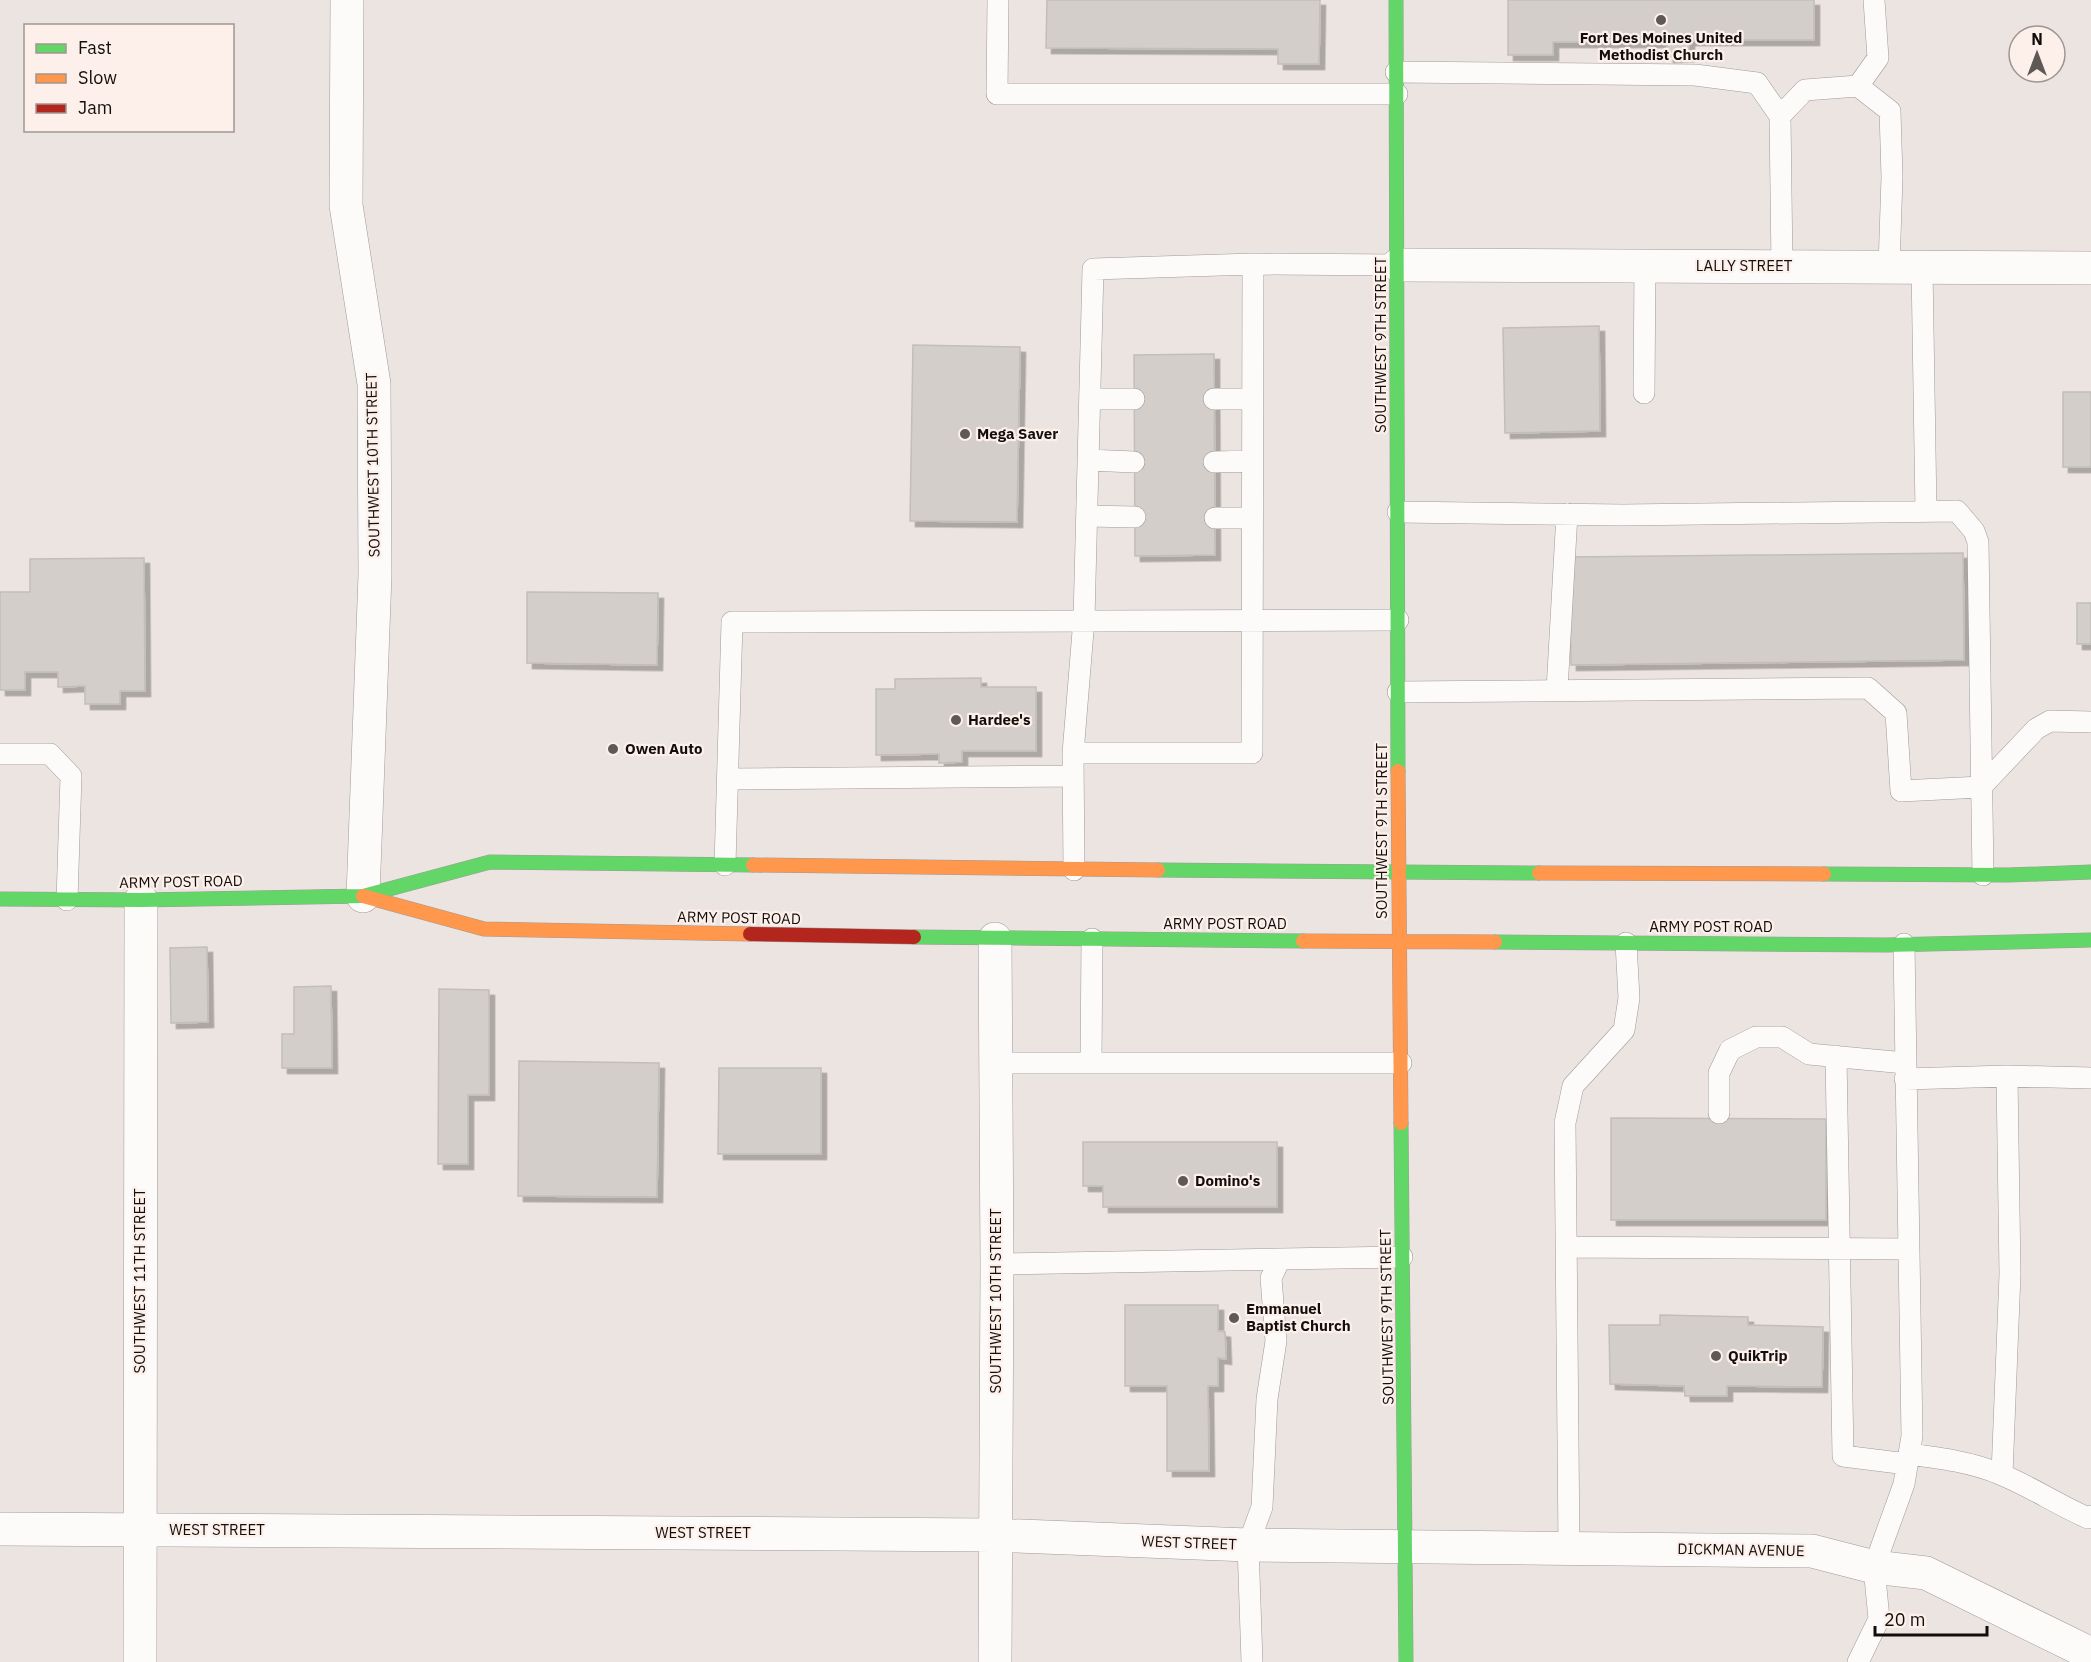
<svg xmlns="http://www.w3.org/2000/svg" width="2091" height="1662" font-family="'IBM Plex Sans',sans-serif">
	<defs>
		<filter id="shadow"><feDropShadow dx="5.5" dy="5.5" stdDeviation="0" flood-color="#0004"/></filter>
	</defs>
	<rect width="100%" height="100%" fill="#ece4e0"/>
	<path fill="#d3ceca" stroke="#c2beba" stroke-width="1.5" filter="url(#shadow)" d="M 1047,0 L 1320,0 L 1319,64 L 1278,64 L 1278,49 L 1046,48 Z
		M 1508,0 L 1814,0 L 1814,40 L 1689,40 L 1689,56 L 1668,57 L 1667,42 L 1553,42 L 1553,55 L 1508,55 Z
		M 1599,326 L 1600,431 L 1505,433 L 1503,328 Z
		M 913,345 L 1020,347 L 1017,522 L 910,521 Z
		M 1214,354 L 1215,555 L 1135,556 L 1134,355 Z
		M 2063,392 L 2091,392 L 2091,467 L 2063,467 Z
		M 1963,553 L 1964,660 L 1571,665 L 1569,557 Z
		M 144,558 L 145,691 L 120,691 L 120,704 L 85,704 L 85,686 L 58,687 L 58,672 L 25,672 L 25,690 L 0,690 L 0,592 L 30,592 L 30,559 Z
		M 527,592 L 658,593 L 657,665 L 527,663 Z
		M 2077,603 L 2091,603 L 2091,644 L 2077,644 Z
		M 981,678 L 981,687 L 1036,687 L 1036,751 L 962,751 L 962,762 L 939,763 L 939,754 L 876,755 L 876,689 L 895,689 L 895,679 Z
		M 207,947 L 208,1022 L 171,1023 L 170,948 Z
		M 331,986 L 332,1068 L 282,1068 L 282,1034 L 294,1034 L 294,987 Z
		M 439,989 L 489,990 L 489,1095 L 468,1095 L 468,1164 L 438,1164 Z
		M 519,1061 L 659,1063 L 657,1197 L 518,1196 Z
		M 719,1068 L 821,1068 L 821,1154 L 718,1154 Z
		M 1611,1118 L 1826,1119 L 1826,1220 L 1611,1220 Z
		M 1083,1142 L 1277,1142 L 1277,1207 L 1103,1207 L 1103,1186 L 1083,1186 Z
		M 1125,1305 L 1218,1305 L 1218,1331 L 1225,1332 L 1226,1359 L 1218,1358 L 1218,1386 L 1208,1386 L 1209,1471 L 1167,1471 L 1167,1386 L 1125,1386 Z
		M 1660,1315 L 1748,1317 L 1748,1325 L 1823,1327 L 1822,1387 L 1727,1386 L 1727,1396 L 1685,1396 L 1684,1386 L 1610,1384 L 1609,1325 L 1660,1325 Z"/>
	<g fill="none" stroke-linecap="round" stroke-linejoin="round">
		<g stroke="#a09a97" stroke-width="22">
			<path id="lane" d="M 998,0 L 997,94 L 1397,94
				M 1396,72 L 1695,75 L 1757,83 L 1780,116 L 1782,266
				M 1858,86 L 1878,58 L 1874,0
				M 1780,116 L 1805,90 L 1858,86 L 1890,111 L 1892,177 L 1889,267
				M 1922,267 L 1926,511
				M 1644,393 L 1645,266
				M 1090,399 L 1134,399
				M 1214,399 L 1252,399
				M 1088,460 L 1134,462
				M 1214,462 L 1252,461
				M 1398,512 L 1623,515 L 1957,511 L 1974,531 L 1978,542 L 1983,875
				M 1087,516 L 1135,517
				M 1215,518 L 1252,518
				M 1557,690 L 1567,514
				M 1398,692 L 1868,688 L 1896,713 L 1901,791 L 1981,787 L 2036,729 L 2050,721 L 2091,722
				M 1073,753 L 1252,753 L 1253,264 L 1398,265
				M 0,754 L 50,754 L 71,776 L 67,900
				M 728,779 L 1073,776
				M 725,865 L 732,622 L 1398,620
				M 1074,870 L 1073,753 L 1084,619 L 1093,269 L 1253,264
				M 1836,1056 L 1843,1456 L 1907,1464
				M 996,1063 L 1401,1063
				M 1091,1063 L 1092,939
				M 1905,1079 L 2007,1076 L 2091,1078
				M 1719,1113 L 1719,1073 L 1730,1050 L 1756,1037 L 1782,1037 L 1809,1054 L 1905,1063
				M 1566,1247 L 1909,1249
				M 997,1264 L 1280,1259
				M 1909,1454 C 1940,1458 1971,1462 2000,1474 C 2030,1486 2058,1505 2088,1518 L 2091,1516
				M 2002,1474 L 2010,1274 L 2007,1076
				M 1569,1548 L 1565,1123 L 1573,1086 L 1624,1030 L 1629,998 L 1626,943
				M 1252,1662 L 1248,1545 L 1262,1507 L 1267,1399 L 1276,1341 L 1271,1278 L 1280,1259 L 1402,1257
				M 1858,1662 L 1879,1619 L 1874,1567 L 1904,1484 L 1912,1436 L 1904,944"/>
		</g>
		<g stroke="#a09a97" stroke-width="34">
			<path id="street" d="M 347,0 L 346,205 L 374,384 L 375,575 L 363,896
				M 1398,265 L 2091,268
				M 995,939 L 997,1264 L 995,1662
				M 0,1529 L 994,1535 L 1248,1545 L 1812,1551 L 1874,1567 L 1926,1573 L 2091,1654
				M 140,1662 L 141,900"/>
		</g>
		<g stroke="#a09a97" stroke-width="15">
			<path id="fast" d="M 1396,0 L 1398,771
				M 1158,870 L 1539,873
				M 1824,874 L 2008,875 L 2091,872
				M 0,899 L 141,900 L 363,896 L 490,862 L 753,865
				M 914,937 L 1303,941
				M 1495,942 L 1886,945 L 2091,940
				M 1401,1123 L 1406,1662"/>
		</g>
		<g stroke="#a09a97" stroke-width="15">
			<path id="slow" d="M 1398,771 L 1401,1123
				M 753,865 L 1158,870
				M 1539,873 L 1824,874
				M 363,896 L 484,929 L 750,934
				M 1303,941 L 1495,942"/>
		</g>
		<g stroke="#a09a97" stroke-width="15">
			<path id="jam" d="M 750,934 L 914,937"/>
		</g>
		<use href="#lane" stroke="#fcfbfa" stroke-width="21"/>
		<use href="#street" stroke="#fcfbfa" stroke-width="33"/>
		<use href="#fast" stroke="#63d668" stroke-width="14"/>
		<use href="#slow" stroke="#ff974d" stroke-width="14"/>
		<use href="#jam" stroke="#b3261e" stroke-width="14"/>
	</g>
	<g fill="#5f5956" stroke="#fdf0ea" stroke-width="2">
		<circle cx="1661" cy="20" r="6"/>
		<circle cx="965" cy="434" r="6"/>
		<circle cx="956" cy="720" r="6"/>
		<circle cx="613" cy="749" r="6"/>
		<circle cx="1183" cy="1181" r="6"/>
		<circle cx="1234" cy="1318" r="6"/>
		<circle cx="1716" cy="1356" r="6"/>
	</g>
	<g text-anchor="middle" stroke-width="4.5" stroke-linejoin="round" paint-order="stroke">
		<g font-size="15" font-weight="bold" fill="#130e0b" stroke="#fdf0ea" text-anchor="start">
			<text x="1661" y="43" text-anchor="middle">Fort Des Moines United<tspan x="1661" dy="17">Methodist Church</tspan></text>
			<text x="977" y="439">Mega Saver</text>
			<text x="968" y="725">Hardee's</text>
			<text x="625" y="754">Owen Auto</text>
			<text x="1195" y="1186">Domino's</text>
			<text x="1246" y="1314">Emmanuel<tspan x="1246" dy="17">Baptist Church</tspan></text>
			<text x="1728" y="1361">QuikTrip</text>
		</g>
		<g font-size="15" fill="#130e0b" stroke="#fdf0ea">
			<text x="1744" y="271">LALLY STREET</text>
			<text transform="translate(1381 345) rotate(-90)" y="5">SOUTHWEST 9TH STREET</text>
			<text transform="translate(373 465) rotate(-91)" y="5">SOUTHWEST 10TH STREET</text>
			<text transform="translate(1382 831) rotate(-90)" y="5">SOUTHWEST 9TH STREET</text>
			<text transform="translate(181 882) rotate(-1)" y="5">ARMY POST ROAD</text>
			<text transform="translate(739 918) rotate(1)" y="5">ARMY POST ROAD</text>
			<text x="1225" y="929">ARMY POST ROAD</text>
			<text x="1711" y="932">ARMY POST ROAD</text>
			<text transform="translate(140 1281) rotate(-90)" y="5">SOUTHWEST 11TH STREET</text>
			<text transform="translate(996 1301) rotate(-90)" y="5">SOUTHWEST 10TH STREET</text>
			<text transform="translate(1387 1317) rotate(-91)" y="5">SOUTHWEST 9TH STREET</text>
			<text x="217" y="1535">WEST STREET</text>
			<text x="703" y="1538">WEST STREET</text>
			<text transform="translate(1189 1543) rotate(2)" y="5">WEST STREET</text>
			<text transform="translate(1741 1550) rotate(1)" y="5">DICKMAN AVENUE</text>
		</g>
	</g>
	<rect x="24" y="24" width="210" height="108" fill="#fdf0ea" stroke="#9f9691" stroke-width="1.5"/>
	<rect x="36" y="44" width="30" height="9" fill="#63d668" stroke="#9f9691" stroke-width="1.5"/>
	<text x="78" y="54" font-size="18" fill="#130e0b">Fast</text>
	<rect x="36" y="74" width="30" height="9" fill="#ff974d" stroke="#9f9691" stroke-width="1.5"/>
	<text x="78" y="84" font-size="18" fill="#130e0b">Slow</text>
	<rect x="36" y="104" width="30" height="9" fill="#b3261e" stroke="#9f9691" stroke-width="1.5"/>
	<text x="78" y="114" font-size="18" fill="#130e0b">Jam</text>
	<g transform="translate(2037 54)"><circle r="28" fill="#fdf0ea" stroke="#9f9691" stroke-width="1.5"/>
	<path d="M0-4.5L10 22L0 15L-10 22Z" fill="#5f5956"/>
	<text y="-9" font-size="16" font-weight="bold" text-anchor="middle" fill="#130e0b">N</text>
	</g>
	<path d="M1875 1626v9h112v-9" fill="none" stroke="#130e0b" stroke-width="3"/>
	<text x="1884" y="1626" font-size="18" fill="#130e0b" stroke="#fdf0ea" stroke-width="4.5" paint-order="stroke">20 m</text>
</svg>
